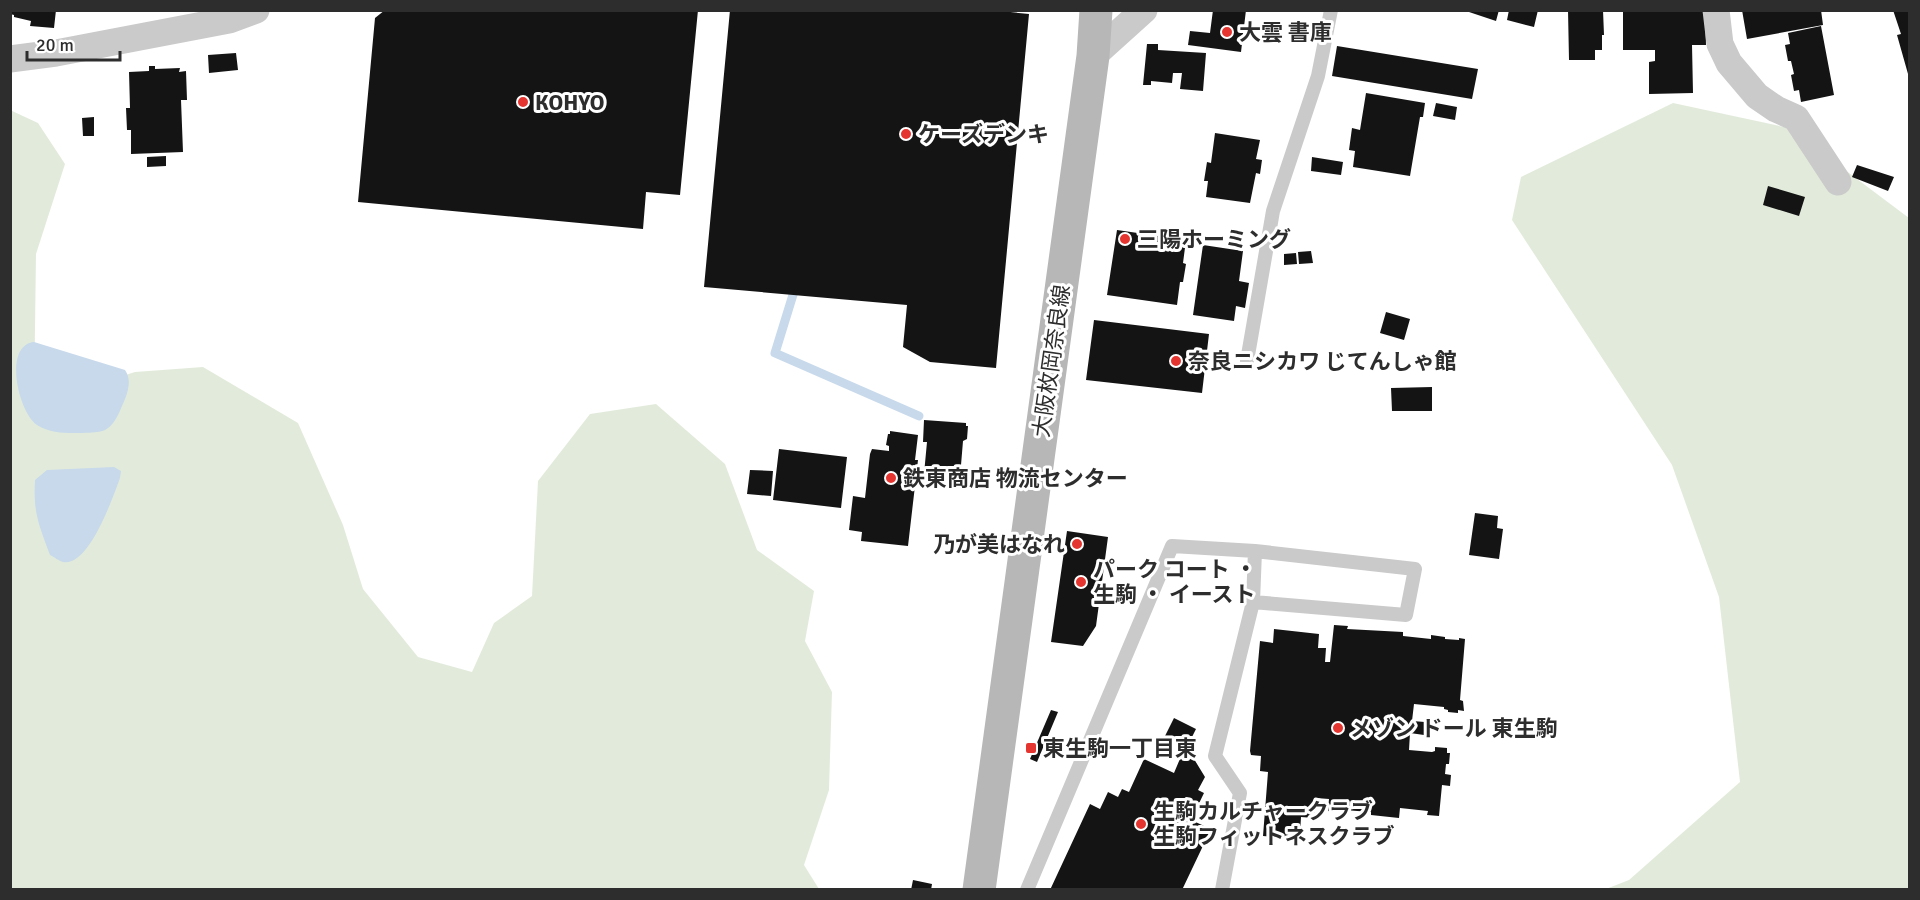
<svg xmlns="http://www.w3.org/2000/svg" width="1920" height="900" font-family="Signika,'Noto Sans JP',sans-serif">
	<rect width="100%" height="100%" fill="#fff"/>
	<path fill="#e2ebdb" d="M 1673,103 L 1789,128 L 1909,218 L 1909,889 L 1606,889 L 1629,880 L 1740,782 L 1719,597 L 1672,465 L 1512,220 L 1521,177 Z
		M 10,110 L 38,123 L 65,164 L 36,254 L 34,404 L 135,372 L 203,367 L 298,423 L 343,525 L 363,589 L 418,657 L 472,672 L 494,623 L 532,596 L 538,481 L 590,414 L 656,404 L 725,464 L 757,550 L 814,591 L 805,641 L 832,692 L 829,790 L 804,865 L 819,889 L 11,889 Z"/>
	<path fill="#c7d9eb" d="M 34,342 L 125,370 C 134,383 125,399 119,413 C 109,433 103,432 82,433 C 67,433 51,434 37,425 C 18,412 3,345 34,342 Z
		M 114,467 L 121,471 L 120,478 C 113,497 89,567 63,562 C 59,561 54,557 50,555 C 39,525 33,513 35,480 L 47,470 Z"/>
	<g fill="none" stroke-linecap="round" stroke-linejoin="round">
		<path stroke="#c7d9eb" stroke-width="9" d="M 796,285 L 775,353 L 919,416"/>
	</g>
	<path fill="#141414" d="M 10,10 L 56,10 L 54,28 L 30,26 L 31,21 L 14,17 L 14,15 L 10,14 Z
		M 385,10 L 698,10 L 680,195 L 646,192 L 643,229 L 358,202 L 375,18 Z
		M 730,10 L 990,10 L 1029,14 L 996,368 L 930,362 L 903,347 L 907,305 L 704,287 Z
		M 1213,10 L 1246,10 L 1241,52 L 1188,45 L 1190,31 L 1210,33 Z
		M 1463,10 L 1499,10 L 1496,21 Z
		M 1509,10 L 1538,10 L 1534,27 L 1507,20 Z
		M 1568,10 L 1603,10 L 1604,35 L 1602,35 L 1602,50 L 1595,50 L 1595,60 L 1569,60 Z
		M 1623,10 L 1705,10 L 1706,45 L 1692,45 L 1693,93 L 1649,94 L 1649,62 L 1655,61 L 1655,50 L 1623,50 Z
		M 1742,10 L 1821,10 L 1823,25 L 1747,39 Z
		M 1893,10 L 1910,10 L 1910,81 L 1897,35 L 1901,34 Z
		M 1821,26 L 1834,95 L 1801,102 L 1799,90 L 1794,91 L 1791,75 L 1794,74 L 1791,61 L 1788,61 L 1785,45 L 1790,44 L 1788,33 Z
		M 1147,44 L 1158,44 L 1158,50 L 1206,53 L 1203,91 L 1180,89 L 1182,73 L 1173,73 L 1172,83 L 1151,81 L 1151,85 L 1143,85 Z
		M 1337,46 L 1478,69 L 1472,99 L 1332,76 Z
		M 236,53 L 238,70 L 209,73 L 208,55 Z
		M 149,66 L 155,66 L 155,69 L 180,68 L 179,72 L 186,71 L 187,100 L 181,100 L 183,152 L 131,154 L 131,130 L 127,130 L 126,108 L 130,108 L 129,72 L 149,71 Z
		M 1366,93 L 1425,103 L 1423,117 L 1420,117 L 1410,176 L 1353,167 L 1355,151 L 1349,150 L 1352,128 L 1360,130 Z
		M 1436,103 L 1457,107 L 1455,120 L 1433,116 Z
		M 94,117 L 94,136 L 83,136 L 82,118 Z
		M 1215,133 L 1260,140 L 1256,159 L 1262,160 L 1260,174 L 1256,173 L 1250,203 L 1206,197 L 1208,181 L 1204,181 L 1207,162 L 1211,163 Z
		M 166,156 L 166,166 L 147,167 L 147,157 Z
		M 1312,157 L 1343,162 L 1341,175 L 1311,171 Z
		M 1857,165 L 1894,177 L 1888,191 L 1852,177 Z
		M 1768,186 L 1805,197 L 1799,216 L 1763,205 Z
		M 1117,230 L 1186,240 L 1183,263 L 1186,264 L 1183,282 L 1180,282 L 1177,305 L 1107,295 Z
		M 1203,245 L 1243,251 L 1239,281 L 1249,283 L 1245,308 L 1236,306 L 1234,321 L 1193,315 Z
		M 1311,251 L 1313,263 L 1299,264 L 1298,252 Z
		M 1296,253 L 1297,264 L 1284,265 L 1284,254 Z
		M 1386,312 L 1410,319 L 1404,340 L 1380,333 Z
		M 1094,320 L 1209,334 L 1202,393 L 1086,380 Z
		M 1432,387 L 1432,411 L 1392,411 L 1391,388 Z
		M 924,420 L 966,423 L 966,426 L 968,426 L 967,439 L 963,441 L 960,477 L 924,474 L 927,442 L 923,442 Z
		M 890,431 L 918,435 L 915,460 L 918,460 L 908,546 L 861,541 L 862,532 L 849,530 L 853,496 L 865,498 L 870,454 L 872,449 L 889,451 L 889,446 L 886,445 L 888,434 L 890,434 Z
		M 779,449 L 847,457 L 841,508 L 773,500 Z
		M 750,470 L 773,471 L 771,496 L 747,494 Z
		M 1475,513 L 1498,516 L 1497,528 L 1503,529 L 1499,559 L 1469,555 Z
		M 1067,531 L 1108,537 L 1096,626 L 1083,646 L 1051,642 Z
		M 1334,625 L 1348,626 L 1347,629 L 1403,632 L 1403,636 L 1431,639 L 1431,635 L 1445,637 L 1445,639 L 1459,640 L 1459,638 L 1465,639 L 1460,700 L 1463,701 L 1464,711 L 1458,710 L 1458,713 L 1448,712 L 1448,710 L 1444,709 L 1444,707 L 1414,704 L 1412,721 L 1425,722 L 1424,735 L 1410,733 L 1409,750 L 1432,752 L 1435,751 L 1435,747 L 1447,748 L 1447,753 L 1450,753 L 1449,764 L 1446,764 L 1445,774 L 1451,775 L 1450,786 L 1442,785 L 1439,816 L 1427,815 L 1428,811 L 1400,808 L 1399,818 L 1371,815 L 1371,812 L 1344,810 L 1344,813 L 1328,811 L 1329,799 L 1316,798 L 1314,818 L 1301,817 L 1300,834 L 1295,833 L 1294,839 L 1263,836 L 1268,772 L 1260,771 L 1261,756 L 1251,755 L 1250,751 L 1260,641 L 1273,643 L 1274,629 L 1319,634 L 1318,648 L 1326,648 L 1325,662 L 1330,662 Z
		M 1051,710 L 1058,712 L 1037,762 L 1030,759 Z
		M 1174,718 L 1196,729 L 1186,749 L 1164,738 Z
		M 1182,754 L 1194,759 L 1205,777 L 1198,790 L 1204,793 L 1191,820 L 1211,829 L 1182,890 L 1050,890 L 1090,804 L 1100,809 L 1108,792 L 1118,797 L 1122,789 L 1129,792 L 1144,759 L 1174,773 Z
		M 913,880 L 932,884 L 931,890 L 911,890 Z"/>
	<g fill="none" stroke-linecap="round" stroke-linejoin="round">
		<path stroke="#cacaca" stroke-width="14" d="M 1247,361 L 1273,211 L 1318,76 L 1331,10
			M 1027,890 L 1172,546 L 1255,551 L 1415,569 L 1406,615 L 1253,602
			M 1222,890 L 1240,793 L 1215,756 L 1253,602 L 1255,551"/>
		<path stroke="#cacaca" stroke-width="27" d="M 1716,10 L 1720,44 L 1729,63 L 1757,96 L 1776,109 L 1796,118 L 1838,182
			M 1093,56 L 1144,10
			M 10,59 L 56,53 L 229,20 L 256,10"/>
		<path stroke="#b7b7b7" stroke-width="33" d="M 979,890 L 1093,56 L 1096,10"/>
	</g>
	<g fill="#e43530" stroke="#fff" stroke-width="2">
		<circle cx="1227" cy="32" r="6"/>
		<circle cx="523" cy="102" r="6"/>
		<circle cx="906" cy="134" r="6"/>
		<circle cx="1125" cy="239" r="6"/>
		<circle cx="1176" cy="361" r="6"/>
		<circle cx="891" cy="478" r="6"/>
		<circle cx="1077" cy="544" r="6"/>
		<circle cx="1081" cy="582" r="6"/>
		<circle cx="1338" cy="728" r="6"/>
		<rect x="1025" y="742" width="12" height="12" rx="3"/>
		<circle cx="1141" cy="824" r="6"/>
	</g>
	<g text-anchor="middle" stroke-width="6" stroke-linejoin="round" paint-order="stroke">
		<g font-size="22" font-weight="bold" fill="#2d2d2d" stroke="#fff" text-anchor="start">
			<text x="1239" y="40">大雲 書庫</text>
			<text x="535" y="110">KOHYO</text>
			<text x="918" y="142">ケーズデンキ</text>
			<text x="1137" y="247">三陽ホーミング</text>
			<text x="1188" y="369">奈良ニシカワ じてんしゃ館</text>
			<text x="903" y="486">鉄東商店 物流センター</text>
			<text x="1065" y="552" text-anchor="end">乃が美はなれ</text>
			<text x="1093" y="577">パーク コート ・<tspan x="1093" dy="25">生駒 ・ イースト</tspan></text>
			<text x="1350" y="736">メゾン ドール 東生駒</text>
			<text x="1043" y="756">東生駒一丁目東</text>
			<text x="1153" y="819">生駒カルチャークラブ<tspan x="1153" dy="25">生駒フィットネスクラブ</tspan></text>
		</g>
		<g font-size="22" fill="#2d2d2d" stroke="#fff">
			<text transform="translate(1051 361) rotate(-82)" y="8">大阪枚岡奈良線</text>
		</g>
	</g>
	<rect width="1920" height="900" fill="none" stroke="#2d2d2d" stroke-width="24"/>
	<path d="M27 51v9h93v-9" fill="none" stroke="#2d2d2d" stroke-width="3"/>
	<text x="36" y="51" font-size="18" fill="#2d2d2d" stroke="#ffffff" stroke-width="4.5" paint-order="stroke">20 m</text>
</svg>
